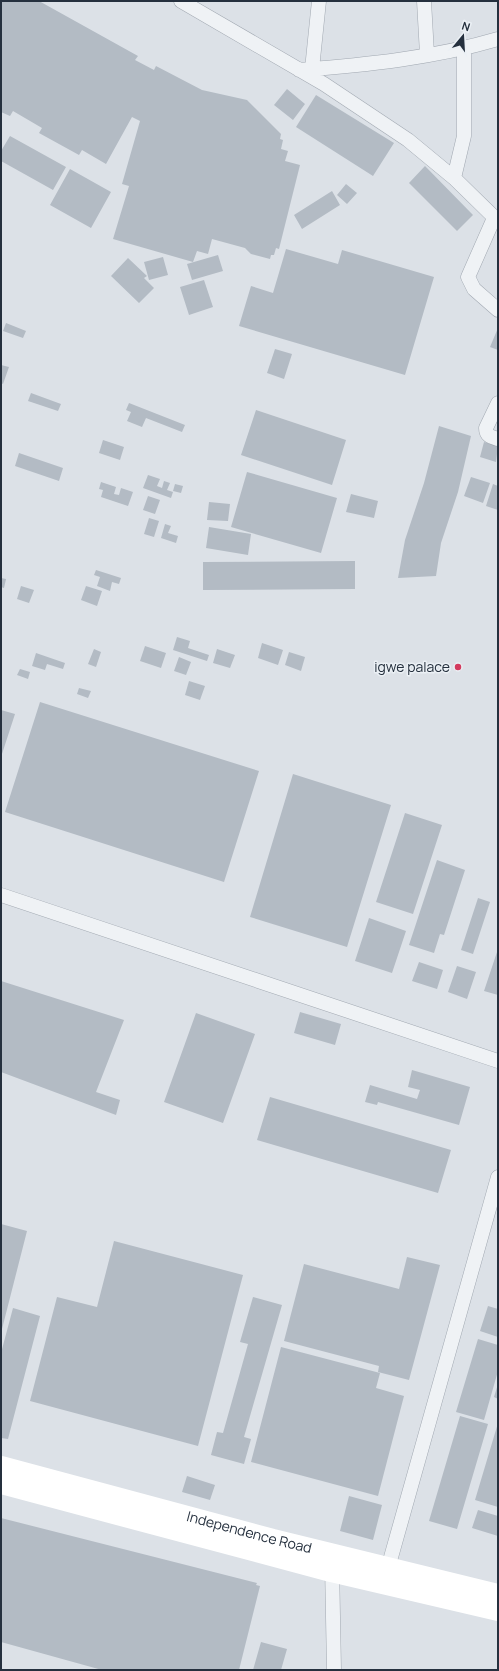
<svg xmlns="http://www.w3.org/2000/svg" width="499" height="1671" font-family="Manrope,sans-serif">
	<rect width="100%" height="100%" fill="#dce1e7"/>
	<path fill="#b3bbc4" d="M 1,1 L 39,1 L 138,56 L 135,60 L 154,70 L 156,66 L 202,90 L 247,100 L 281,134 L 280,139 L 283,140 L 281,149 L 288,151 L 285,161 L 300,165 L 279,249 L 276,248 L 274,255 L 271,255 L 270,259 L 251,254 L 245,248 L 212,239 L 208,254 L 197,251 L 193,262 L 113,239 L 129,186 L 122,184 L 140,121 L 132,117 L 106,164 L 82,150 L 79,155 L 39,133 L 42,128 L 13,111 L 10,116 L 1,112 Z
		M 287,89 L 305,104 L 293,120 L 274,105 Z
		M 316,95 L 394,143 L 373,176 L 296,127 Z
		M 10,136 L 66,167 L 53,190 L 1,161 L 1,151 Z
		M 425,166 L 473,215 L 457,231 L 409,183 Z
		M 70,169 L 111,192 L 91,228 L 50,205 Z
		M 346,184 L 357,193 L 347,204 L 337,195 Z
		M 332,191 L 340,205 L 302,229 L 294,215 Z
		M 286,249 L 338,264 L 342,250 L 434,277 L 405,375 L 239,326 L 251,286 L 273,293 Z
		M 218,255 L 223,271 L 192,280 L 187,264 Z
		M 163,257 L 168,275 L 149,280 L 144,262 Z
		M 128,258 L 147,276 L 144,278 L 154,288 L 139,303 L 111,276 Z
		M 204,280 L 213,307 L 189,315 L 180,287 Z
		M 6,323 L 26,331 L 23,338 L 3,331 Z
		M 498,328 L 498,350 L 490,347 Z
		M 275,349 L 292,354 L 284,379 L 267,373 Z
		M 1,365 L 9,367 L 3,384 L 1,383 Z
		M 31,393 L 61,404 L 58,411 L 28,401 Z
		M 129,403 L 185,425 L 182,432 L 146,418 L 142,427 L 127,421 L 131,412 L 126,410 Z
		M 256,410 L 346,440 L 332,485 L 241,455 Z
		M 439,426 L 471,436 L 458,492 L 441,543 L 436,576 L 398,578 L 405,540 L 424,483 Z
		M 103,440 L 124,447 L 120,460 L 99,453 Z
		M 484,442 L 498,446 L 496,462 L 480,457 Z
		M 19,453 L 63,468 L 59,481 L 15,466 Z
		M 247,472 L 337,498 L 321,553 L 231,527 Z
		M 148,475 L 160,479 L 157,486 L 162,488 L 164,481 L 170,483 L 167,490 L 173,492 L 171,498 L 143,488 Z
		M 471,477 L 490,483 L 483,503 L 464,496 Z
		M 101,482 L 116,487 L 114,494 L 119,495 L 121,488 L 133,492 L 128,506 L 101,497 L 103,490 L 99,489 Z
		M 175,484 L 183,486 L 181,493 L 173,491 Z
		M 493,484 L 498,486 L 498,510 L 486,506 Z
		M 351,494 L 378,501 L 374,518 L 346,512 Z
		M 148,496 L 160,500 L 155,514 L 143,510 Z
		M 209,502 L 230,504 L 228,521 L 207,520 Z
		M 149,518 L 159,521 L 154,537 L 144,534 Z
		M 165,524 L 171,526 L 168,533 L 178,536 L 176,543 L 161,538 Z
		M 209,527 L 251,534 L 248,555 L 206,548 Z
		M 355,561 L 355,589 L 203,590 L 203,562 Z
		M 96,570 L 121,578 L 119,584 L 112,582 L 110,591 L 97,586 L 100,577 L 94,575 Z
		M 1,578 L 6,579 L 4,588 L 1,587 Z
		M 21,586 L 34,590 L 29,603 L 17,599 Z
		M 86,586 L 102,591 L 97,606 L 81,600 Z
		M 177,637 L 190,641 L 188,648 L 209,655 L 207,661 L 173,650 Z
		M 262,643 L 283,650 L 278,665 L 258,658 Z
		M 145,646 L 166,653 L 161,668 L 140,661 Z
		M 94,649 L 101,652 L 96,667 L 88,664 Z
		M 217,649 L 235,655 L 230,668 L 213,663 Z
		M 289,652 L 305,657 L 301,671 L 285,665 Z
		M 36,653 L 65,663 L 63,669 L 47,664 L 45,670 L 32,666 Z
		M 179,657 L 191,662 L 186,675 L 174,671 Z
		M 20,669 L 30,672 L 28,679 L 17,675 Z
		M 189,681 L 205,686 L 200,700 L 185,695 Z
		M 79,688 L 91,691 L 88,698 L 77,694 Z
		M 40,702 L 259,771 L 224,882 L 5,812 Z
		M 1,710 L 15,714 L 1,757 Z
		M 293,774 L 391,805 L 347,947 L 250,917 Z
		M 405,813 L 442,825 L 413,914 L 376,902 Z
		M 437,860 L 465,870 L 444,935 L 440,934 L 434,953 L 409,945 Z
		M 478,898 L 490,902 L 473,954 L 461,950 Z
		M 369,918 L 406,931 L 392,973 L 355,961 Z
		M 498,949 L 498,995 L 484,991 Z
		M 419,962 L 443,970 L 437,989 L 412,981 Z
		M 457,966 L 476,972 L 467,999 L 448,992 Z
		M 1,981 L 124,1020 L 96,1092 L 120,1100 L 116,1115 L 1,1072 Z
		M 300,1012 L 341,1024 L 335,1045 L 294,1033 Z
		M 196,1013 L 255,1034 L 223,1123 L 164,1102 Z
		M 412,1070 L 470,1087 L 459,1125 L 378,1102 L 377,1105 L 365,1102 L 370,1085 L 417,1099 L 420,1090 L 408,1087 Z
		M 270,1097 L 451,1150 L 438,1193 L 257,1140 Z
		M 1,1224 L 27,1231 L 2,1329 L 1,1329 Z
		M 114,1241 L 243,1275 L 198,1446 L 30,1401 L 57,1297 L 97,1307 Z
		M 407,1257 L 440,1265 L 409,1380 L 378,1372 L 379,1366 L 284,1341 L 304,1264 L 399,1289 Z
		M 253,1297 L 282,1305 L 244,1437 L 251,1439 L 244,1464 L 211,1455 L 217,1432 L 223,1433 L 248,1344 L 240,1342 Z
		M 488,1306 L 498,1309 L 498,1337 L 480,1331 Z
		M 13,1308 L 40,1316 L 8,1439 L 1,1438 L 1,1353 Z
		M 478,1339 L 498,1345 L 498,1371 L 484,1420 L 456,1412 Z
		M 281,1347 L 380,1373 L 376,1388 L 404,1396 L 378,1496 L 251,1462 Z
		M 498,1384 L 498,1399 L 494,1397 Z
		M 460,1416 L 488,1424 L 457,1529 L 429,1521 Z
		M 498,1423 L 498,1507 L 475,1500 Z
		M 187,1476 L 215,1485 L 210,1500 L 182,1492 Z
		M 349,1496 L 382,1505 L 373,1540 L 340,1531 Z
		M 478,1510 L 498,1516 L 498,1536 L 472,1528 Z
		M 1,1518 L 257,1583 L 256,1585 L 260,1586 L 239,1670 L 102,1670 L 1,1642 Z
		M 261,1642 L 287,1649 L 281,1670 L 253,1670 Z"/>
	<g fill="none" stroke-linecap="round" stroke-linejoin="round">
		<g stroke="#a1a8b1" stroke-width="15">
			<path id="minor" d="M 181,1 L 324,84 L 408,140 L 454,178 L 498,221
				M 424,1 L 427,54
				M 312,69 L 319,1
				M 299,70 C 366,65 434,58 498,39
				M 454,178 L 464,136 L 464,49
				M 494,218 L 468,277 L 474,289 L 498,310
				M 498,403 L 486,428 C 486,436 491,437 498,439
				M 1,895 L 498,1061
				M 332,1564 L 334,1670
				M 386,1575 L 498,1177"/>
		</g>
		<use href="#minor" stroke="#eff2f5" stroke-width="14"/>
		<g stroke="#fff" stroke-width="20">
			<path id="s1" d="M 1,1466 L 273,1539 L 498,1594"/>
			<path d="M 1,1484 L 331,1572 L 498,1611"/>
		</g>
	</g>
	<circle fill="#d33a5e" stroke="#ebf0f5" stroke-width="1.5" cx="458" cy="667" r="4"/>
	<g text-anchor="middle" stroke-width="3" stroke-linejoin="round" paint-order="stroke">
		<g font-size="14" fill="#25303e" stroke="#ebf0f5" text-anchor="end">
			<text x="450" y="672">igwe palace</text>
		</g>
		<g font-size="14" fill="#25303e" stroke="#ebf0f5">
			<text dy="5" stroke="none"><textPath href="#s1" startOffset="257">Independence Road</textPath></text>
		</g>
	</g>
	<rect width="499" height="1671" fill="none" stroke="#25303e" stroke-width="4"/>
	<g transform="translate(463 36) rotate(18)" stroke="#ebf0f5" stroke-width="3" paint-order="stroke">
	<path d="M0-3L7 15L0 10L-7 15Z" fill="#25303e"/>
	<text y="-6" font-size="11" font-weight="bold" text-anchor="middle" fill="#25303e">N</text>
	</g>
</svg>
